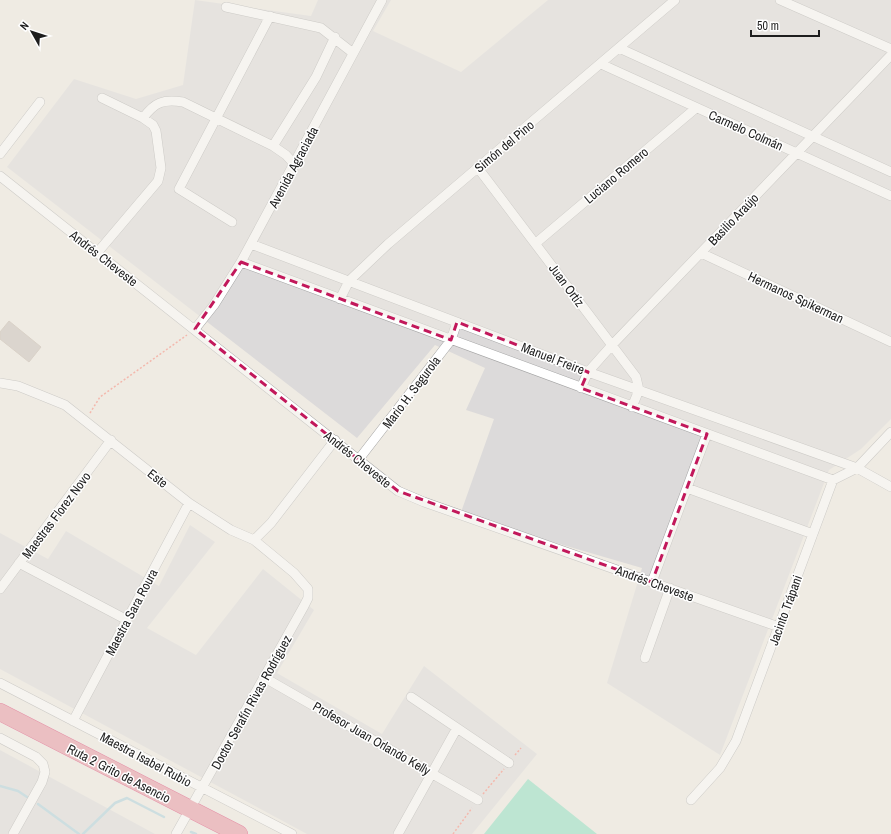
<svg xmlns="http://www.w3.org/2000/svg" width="891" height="834" font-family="'Archivo Narrow',sans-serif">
	<rect width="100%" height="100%" fill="#efebe3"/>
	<path fill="#dcdada" d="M 195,0 L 311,16 L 318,0 L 391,0 L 373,31 L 461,72 L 548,0 L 891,0 L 891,419 L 861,449 L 829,470 L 720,755 L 607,683 L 642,568 L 460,515 L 494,419 L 466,410 L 485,368 L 435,345 L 357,438 L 7,167 L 74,79 L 136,99 L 183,85 Z
		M 190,525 L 215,542 L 147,628 L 196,655 L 263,569 L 314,610 L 277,673 L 382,734 L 424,666 L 537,754 L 472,834 L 307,834 L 0,669 L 0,533 L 48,559 L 66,531 L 159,586 Z
		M 0,750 L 155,834 L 0,834 Z"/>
	<path fill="#81debc" d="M 528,779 L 597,834 L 484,834 Z"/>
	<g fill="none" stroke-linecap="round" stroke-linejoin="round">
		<path stroke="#a4cfdc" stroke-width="2.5" d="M 0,786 L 18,791 L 27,797
			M 38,804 L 79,834
			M 191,832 L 196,834
			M 83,834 L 115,803 L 127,798 L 164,817"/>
	</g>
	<path fill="#c3bbb3" stroke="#c0b2a6" d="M 9,321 L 41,347 L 29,362 L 0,339 L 0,332 Z"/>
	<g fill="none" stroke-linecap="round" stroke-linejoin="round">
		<g stroke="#a5a5a5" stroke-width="10">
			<path id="street" d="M 780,0 L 891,49
				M 226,7 L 321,28 L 353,53
				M 619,48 L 891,172
				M 601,64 L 891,196
				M 143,118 C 155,102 163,99 183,102 L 273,146 L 286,155 L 295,165
				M 273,146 L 316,77 L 335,37
				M 0,154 L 40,102
				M 478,168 L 636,377 L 639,390 L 632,407
				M 0,176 L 398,491 L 424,502 L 779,627
				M 232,222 L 179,189 L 270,16
				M 536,243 L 696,108
				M 251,244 L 588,372 L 857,468 L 891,487
				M 97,253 L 158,181 L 161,168 L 156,131 L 153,125 L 143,118 L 102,98
				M 701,253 L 891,342
				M 241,262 L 833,480
				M 340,299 L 349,281 L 388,244 L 675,0
				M 195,329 L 214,305 L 241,262 L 382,0
				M 0,383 L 18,386 L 65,405 L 189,503 L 231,530 L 254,540 L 294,573 L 308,589 L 308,598 L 304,606 L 176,834
				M 581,388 L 588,372 L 612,345 L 891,55
				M 359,459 L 451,340 L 457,322
				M 687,488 L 813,534
				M 254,540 L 271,523 L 335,440
				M 19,563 L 127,620
				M 652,582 L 707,434
				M 0,589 L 111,440
				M 645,658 L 670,588
				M 265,678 L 478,800
				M 0,683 L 292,834
				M 411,697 L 509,763
				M 73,721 L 189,503
				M 0,738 L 36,757 L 43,764 L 45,772 L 42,782 L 13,834
				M 691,800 L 720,768 L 736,741 L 833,480 L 857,468 L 891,432
				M 398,834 L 457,728"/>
		</g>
		<g stroke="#d9245f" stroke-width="18">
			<path id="highway" d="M 0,712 L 239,834"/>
		</g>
		<path stroke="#f97b6a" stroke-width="1.5" stroke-dasharray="2 2" stroke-linecap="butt" d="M 90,413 L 100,397 L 187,335
			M 515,755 L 521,748
			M 483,794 L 504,769
			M 453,834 L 472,808"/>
		<use href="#street" stroke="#fff" stroke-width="9"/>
		<use href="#highway" stroke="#e68b9a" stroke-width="17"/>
	</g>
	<path d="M0 0H891V834H0ZM 241,262 L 451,340 L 457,322 L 588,372 L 581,388 L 707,434 L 652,582 L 398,491 L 195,329 Z" fill="#efebe3" fill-opacity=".55" fill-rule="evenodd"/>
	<path fill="none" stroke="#c2185b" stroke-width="3" stroke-dasharray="8 5" stroke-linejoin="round" d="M 241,262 L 451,340 L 457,322 L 588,372 L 581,388 L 707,434 L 652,582 L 398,491 L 195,329 Z"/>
	<g text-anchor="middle" stroke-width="3" stroke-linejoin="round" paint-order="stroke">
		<g font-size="13" fill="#1e1e1e" stroke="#fff">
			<text transform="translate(746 130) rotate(24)" y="5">Carmelo Colmán</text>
			<text transform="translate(504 146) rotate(-40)" y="5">Simón del Pino</text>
			<text transform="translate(293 167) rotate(-62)" y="5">Avenida Agraciada</text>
			<text transform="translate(616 175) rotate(-40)" y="5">Luciano Romero</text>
			<text transform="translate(733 219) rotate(-46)" y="5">Basilio Araújo</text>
			<text transform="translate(104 258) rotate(38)" y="5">Andrés Cheveste</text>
			<text transform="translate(567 285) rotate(53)" y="5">Juan Ortíz</text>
			<text transform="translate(796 297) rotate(25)" y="5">Hermanos Spikerman</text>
			<text transform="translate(553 358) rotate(21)" y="5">Manuel Freire</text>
			<text transform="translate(411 392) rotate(-53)" y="5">Mario H. Segurola</text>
			<text transform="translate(358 459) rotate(39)" y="5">Andrés Cheveste</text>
			<text transform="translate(158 478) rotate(39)" y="5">Este</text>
			<text transform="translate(56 515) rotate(-53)" y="5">Maestras Florez Novo</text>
			<text transform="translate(655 583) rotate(20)" y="5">Andrés Cheveste</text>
			<text transform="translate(785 610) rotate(-70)" y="5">Jacinto Trápani</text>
			<text transform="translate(131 612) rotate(-62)" y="5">Maestra Sara Roura</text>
			<text transform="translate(251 702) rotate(-61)" y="5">Doctor Serafín Rivas Rodríguez</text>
			<text transform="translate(372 738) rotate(30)" y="5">Profesor Juan Orlando Kelly</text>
			<text transform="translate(146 759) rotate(28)" y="5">Maestra Isabel Rubio</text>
			<text transform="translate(119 773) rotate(27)" y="5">Ruta 2 Grito de Asencio</text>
		</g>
	</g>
	<g transform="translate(32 32) rotate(309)" stroke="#ffffff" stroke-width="3" paint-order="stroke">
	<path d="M0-3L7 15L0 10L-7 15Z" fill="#1e1e1e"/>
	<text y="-6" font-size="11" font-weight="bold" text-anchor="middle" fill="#1e1e1e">N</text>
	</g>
	<path d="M751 30v6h68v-6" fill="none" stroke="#1e1e1e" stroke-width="2"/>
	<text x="757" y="30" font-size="12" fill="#1e1e1e" stroke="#ffffff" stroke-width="3" paint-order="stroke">50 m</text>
</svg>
